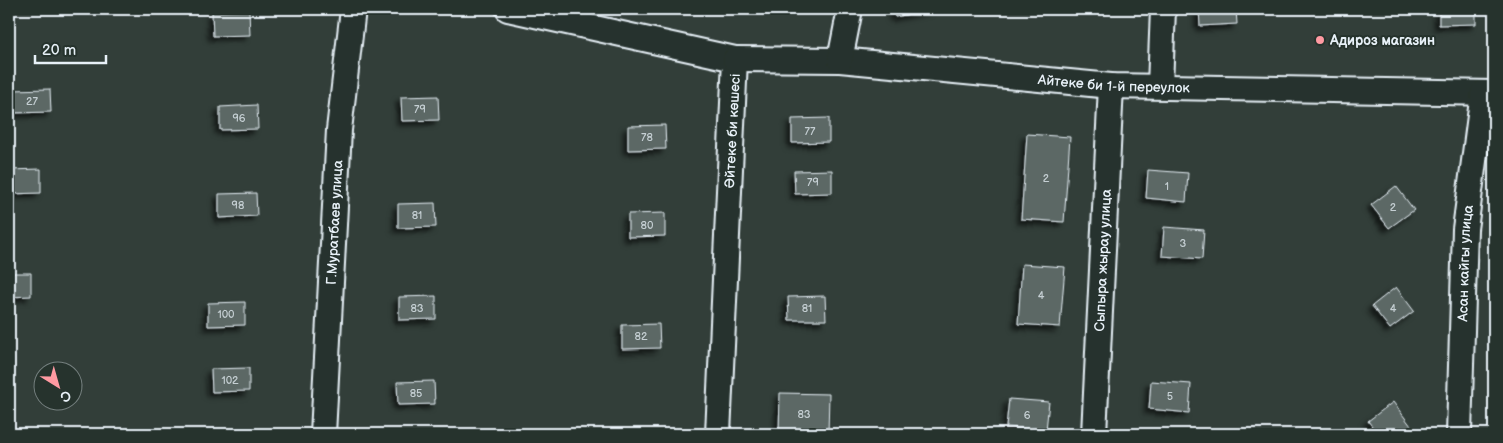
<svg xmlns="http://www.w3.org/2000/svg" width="1503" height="443" font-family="'Balsamiq Sans',sans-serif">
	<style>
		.building { fill: #5c6865; stroke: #e8f1f8; filter: url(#shadow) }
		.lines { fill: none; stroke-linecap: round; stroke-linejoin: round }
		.street-casing { stroke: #e8f1f8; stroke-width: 28 }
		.street { stroke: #26332d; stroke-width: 24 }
		.poi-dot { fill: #ff9aa2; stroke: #26332d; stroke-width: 2 }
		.labels { text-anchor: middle; stroke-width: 4; stroke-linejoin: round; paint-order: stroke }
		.number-label { font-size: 11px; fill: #c5cfd3 }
		.poi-label { font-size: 14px; font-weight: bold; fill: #e8f1f8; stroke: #26332d; text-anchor: start }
		.street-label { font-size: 14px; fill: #e8f1f8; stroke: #26332d }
	</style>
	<defs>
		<filter id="shadow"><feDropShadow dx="-4.5" dy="4.5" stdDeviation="2.5" flood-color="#0009"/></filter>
	</defs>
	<rect width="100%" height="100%" fill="#323e39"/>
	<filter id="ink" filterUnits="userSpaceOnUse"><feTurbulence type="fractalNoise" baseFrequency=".02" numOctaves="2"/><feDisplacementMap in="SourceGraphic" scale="10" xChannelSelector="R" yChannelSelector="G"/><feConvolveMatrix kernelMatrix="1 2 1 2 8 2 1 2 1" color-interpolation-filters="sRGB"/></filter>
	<g filter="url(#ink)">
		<!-- building -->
		<path class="building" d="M893 9H935L895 17Z
			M1199 9H1236L1237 24 1200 26Z
			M1439 9H1476V24L1439 25Z
			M249 11 250 35 213 36 212 12Z
			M50 89 51 112 13 113V90Z
			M438 96 439 120 402 121 401 97Z
			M257 105 258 129 220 130V107Z
			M829 118V142L792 143V119Z
			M665 125 666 149 628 150V126Z
			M1027 134 1070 137 1064 222 1021 219Z
			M41 169V193L9 194V170Z
			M832 170V193L795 194 794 171Z
			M1148 170 1188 173 1186 202 1146 198Z
			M1396 186 1414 210 1389 228 1371 205Z
			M256 193 257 216 219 218V194Z
			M435 203 436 227 398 228V204Z
			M665 213V236L628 237V214Z
			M1164 227 1204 230 1202 259 1162 256Z
			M1022 264 1065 267 1060 327 1018 324Z
			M9 273H31V296L9 297Z
			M1396 287 1414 311 1390 329 1372 306Z
			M436 296V319L399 320V297Z
			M825 296 826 320H789L788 297Z
			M245 302V325L208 326V303Z
			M659 324 660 348 622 349V325Z
			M249 368V391L212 392 211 369Z
			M434 381 435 404 398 405 397 382Z
			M1151 381 1191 384 1189 413 1149 409Z
			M780 393 829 394 828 434H779Z
			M1009 399 1049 402 1046 430 1006 427Z
			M1393 402 1411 426 1400 434H1378L1368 421Z
			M37 431V434H9V432Z"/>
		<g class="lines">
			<!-- street casing -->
			<g class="street-casing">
				<g id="street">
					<path d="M508 9 735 59 718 434"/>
					<path id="s1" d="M735 59 840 60 1111 86 1494 93"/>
					<path d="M840 60 850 9"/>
					<path d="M1160 86 1163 9"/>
					<path id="s2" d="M323 434 339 130 353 9"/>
					<path id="s3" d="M1094 434 1111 86"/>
					<path id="s4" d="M1459 434 1465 229 1483 93"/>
				</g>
			</g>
			<!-- street -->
			<use href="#street" class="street"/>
		</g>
	</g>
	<!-- markers -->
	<circle class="poi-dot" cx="1320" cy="40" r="5"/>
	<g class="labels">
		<!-- number labels -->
		<g class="number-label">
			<text x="32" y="105">27</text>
			<text x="420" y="113">79</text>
			<text x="239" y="122">96</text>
			<text x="810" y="135">77</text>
			<text x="647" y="141">78</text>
			<text x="1046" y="182">2</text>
			<text x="813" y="186">79</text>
			<text x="1167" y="190">1</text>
			<text x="238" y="209">98</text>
			<text x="1393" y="211">2</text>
			<text x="417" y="219">81</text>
			<text x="647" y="229">80</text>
			<text x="1183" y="247">3</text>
			<text x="1041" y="299">4</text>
			<text x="417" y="312">83</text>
			<text x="807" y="312">81</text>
			<text x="1393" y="312">4</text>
			<text x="226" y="318">100</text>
			<text x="641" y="340">82</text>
			<text x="230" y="384">102</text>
			<text x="416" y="397">85</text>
			<text x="1170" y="400">5</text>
			<text x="804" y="418">83</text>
			<text x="1027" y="419">6</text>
		</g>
		<!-- poi labels -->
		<g class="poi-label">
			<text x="1330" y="45">Адироз магазин</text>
		</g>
		<!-- street labels -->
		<g class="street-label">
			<text dy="5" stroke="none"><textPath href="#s1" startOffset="380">Айтеке би 1-й переулок</textPath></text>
			<text transform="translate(732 131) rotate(-87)" y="5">Әйтеке би көшесі</text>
			<text dy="5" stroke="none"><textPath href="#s2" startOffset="212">Г.Муратбаев улица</textPath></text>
			<text dy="5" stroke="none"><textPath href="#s3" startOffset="174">Сыпыра жырау улица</textPath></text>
			<text dy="5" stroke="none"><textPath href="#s4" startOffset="171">Асан кайгы улица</textPath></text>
		</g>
	</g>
	<!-- margin -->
	<rect width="1503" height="443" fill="none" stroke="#26332d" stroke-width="30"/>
	<rect x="15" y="15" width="1473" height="413" fill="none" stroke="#e8f1f8" stroke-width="2" filter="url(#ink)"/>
	<!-- north arrow -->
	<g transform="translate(58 386) rotate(143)"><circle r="24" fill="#26332d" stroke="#747f7e"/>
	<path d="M0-4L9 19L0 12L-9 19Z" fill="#ff9aa2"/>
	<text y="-8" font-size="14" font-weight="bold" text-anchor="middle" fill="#e8f1f8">С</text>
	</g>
	<!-- scale -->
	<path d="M35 55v8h71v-8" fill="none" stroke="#e8f1f8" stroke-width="2.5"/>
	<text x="42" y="55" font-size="15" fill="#e8f1f8" stroke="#26332d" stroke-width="4" paint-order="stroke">20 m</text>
</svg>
